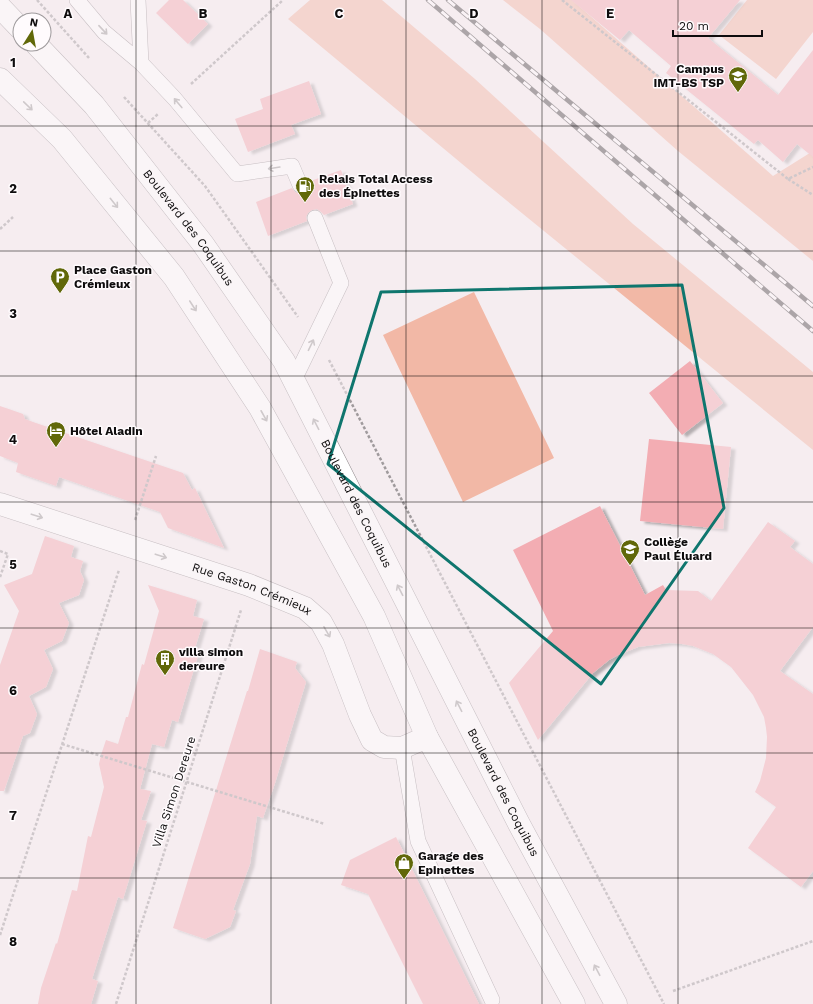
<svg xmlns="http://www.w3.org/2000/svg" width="813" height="1004" font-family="'Work Sans',sans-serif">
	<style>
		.green { fill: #f2b8a6 }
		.building { fill: #f3adb3; filter: url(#shadow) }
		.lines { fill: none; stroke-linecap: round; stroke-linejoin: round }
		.lane-casing { stroke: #90898c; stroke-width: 16 }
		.street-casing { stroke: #90898c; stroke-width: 23 }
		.secondary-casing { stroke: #90898c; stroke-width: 23 }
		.path { stroke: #a09b9d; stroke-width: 2.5; stroke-dasharray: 3 2; stroke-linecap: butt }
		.lane { stroke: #fff; stroke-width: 15 }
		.street { stroke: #fff; stroke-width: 22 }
		.secondary { stroke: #fff; stroke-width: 22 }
		.rail-casing { stroke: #534f50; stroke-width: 4.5 }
		.rail { stroke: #fffbfd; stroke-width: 3; stroke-dasharray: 9; stroke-linecap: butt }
		.oneway { stroke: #9f9e9e }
		.marked { fill: none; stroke: #0f766e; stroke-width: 3; stroke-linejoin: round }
		.grid { fill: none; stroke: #0e0c0d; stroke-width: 1; stroke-opacity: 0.55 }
		.labels { text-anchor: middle; stroke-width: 3; stroke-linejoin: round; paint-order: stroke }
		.poi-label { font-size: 12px; font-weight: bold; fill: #0e0c0d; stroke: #fffbfd; text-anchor: start }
		.street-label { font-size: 12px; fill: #0e0c0d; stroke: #fffbfd }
		.grid-label { font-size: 13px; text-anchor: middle; font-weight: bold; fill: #0e0c0d; stroke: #fffbfd; stroke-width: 3; stroke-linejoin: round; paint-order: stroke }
	</style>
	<defs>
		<filter id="shadow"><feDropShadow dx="4.5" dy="2.5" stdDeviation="1" flood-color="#0004"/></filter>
	</defs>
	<rect width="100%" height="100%" fill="#f5edf0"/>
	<!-- green -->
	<path class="green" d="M310 0H382L475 79 633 224 813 372V450L485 183 288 19Z
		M503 0H572L773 176 813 151V261L678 151 540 29Z
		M747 0H813V32L776 79 719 35Z
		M474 292 554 458 463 502 383 335Z"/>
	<!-- building -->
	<path class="building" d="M169 0H183L208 24 188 44 156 13Z
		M571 0H740L708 38 778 95 813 50V157L797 144 783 162 758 140 754 144 666 73 671 66 629 30 620 40Z
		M309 81 321 114 291 125 295 134 248 152 235 119 263 109 260 99Z
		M341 170 353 204 324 215 320 211 317 209 312 210 308 213 306 217 307 221 268 236 256 202 292 188 295 192 299 194 303 193 307 190 309 186 308 182Z
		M690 361 723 403 682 435 649 393Z
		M0 406 23 414 25 419 33 422 183 473 192 490 195 488 224 548 168 528 160 512 59 477 56 486 16 472 18 463 0 456Z
		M649 439 731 447 723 529 640 521Z
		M600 506 645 595 663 585 666 590 698 591 711 601 768 522 795 541 790 547 813 564V627L780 671 813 694V871L801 887 748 848 776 807 755 792 760 781 766 758 767 737 766 728 764 717 753 695 731 667 713 654 693 646 682 644 669 643 638 647 618 655 609 660 593 673 538 740 509 683 553 631 513 550Z
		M45 536 74 546 71 557 83 561 80 571 84 580 79 595 59 603 69 623 62 641 44 650 53 669 46 687 29 696 37 714 30 733 23 736 4 791H0V665L19 611 4 585 32 574Z
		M148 585 197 600 193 616 204 619 195 648 200 649 178 722 172 720 164 747 152 744 140 789 151 791 141 820 147 821 123 899 118 897 92 979 98 981 91 1004H38L41 988 56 943 57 944 72 890 77 891 88 836 91 837 104 787 99 764 101 755 106 740 118 744 126 717H128L142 664 144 665 159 611Z
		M260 649 297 662 295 668 306 682 275 783 263 818 257 816 250 864 233 910 236 911 230 927 205 939 173 928 247 691H248Z
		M396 837 479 1004H423L368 894 341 885 350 860Z"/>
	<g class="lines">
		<!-- lane casing -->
		<g class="lane-casing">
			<path id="lane" d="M77 0 104 32 141 63 138 0
				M141 63 175 99 237 174 292 166 300 185
				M294 380 341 283 315 218
				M402 748 418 841 492 1000"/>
		</g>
		<!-- street casing -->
		<g class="street-casing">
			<g id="street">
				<path id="s1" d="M0 504 249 585 305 608 321 622 333 644 360 715 372 740 384 747 402 748 427 737"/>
			</g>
		</g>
		<!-- secondary casing -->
		<g class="secondary-casing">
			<g id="secondary">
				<path d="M0 7 20 28"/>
				<path id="s2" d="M36 44 94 105 203 244 284 361 519 824 616 1004"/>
				<path d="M0 79 62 139 174 277 260 408 374 616 427 737 574 1004"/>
			</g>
		</g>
		<!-- path -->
		<path class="path" d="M37 0 89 58
			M562 0 788 179 813 167
			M191 84 283 0
			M124 97 205 186 298 317
			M148 123 158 114
			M788 179 813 195
			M0 229 13 217
			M329 360 664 1004
			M135 520 156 456
			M0 551 8 554 0 577
			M62 744 325 824
			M0 935 119 570
			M673 991 813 941
			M116 1004 241 610"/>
		<!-- lane -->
		<use href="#lane" class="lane"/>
		<!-- street -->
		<use href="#street" class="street"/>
		<!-- secondary -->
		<use href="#secondary" class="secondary"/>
		<!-- rail casing -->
		<g class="rail-casing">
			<path id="rail" d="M428 0 813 331
				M448 0 813 306"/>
		</g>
		<!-- rail -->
		<use href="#rail" class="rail"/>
	</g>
	<!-- one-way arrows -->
	<defs><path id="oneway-shaft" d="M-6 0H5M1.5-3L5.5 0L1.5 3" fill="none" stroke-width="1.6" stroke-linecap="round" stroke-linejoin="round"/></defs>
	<g class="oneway">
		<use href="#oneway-shaft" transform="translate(103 30) rotate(47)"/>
		<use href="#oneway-shaft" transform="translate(178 103) rotate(-130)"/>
		<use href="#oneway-shaft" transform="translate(28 106) rotate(44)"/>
		<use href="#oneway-shaft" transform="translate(274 168) rotate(171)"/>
		<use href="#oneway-shaft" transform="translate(114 203) rotate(51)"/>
		<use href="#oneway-shaft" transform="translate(193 306) rotate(57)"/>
		<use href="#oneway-shaft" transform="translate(311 345) rotate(-64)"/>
		<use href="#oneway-shaft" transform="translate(264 416) rotate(61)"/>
		<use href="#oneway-shaft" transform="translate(316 424) rotate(-117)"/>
		<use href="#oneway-shaft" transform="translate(37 516) rotate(18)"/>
		<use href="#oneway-shaft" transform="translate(161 556) rotate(18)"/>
		<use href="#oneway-shaft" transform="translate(400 590) rotate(-117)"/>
		<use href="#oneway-shaft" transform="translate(327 632) rotate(60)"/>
		<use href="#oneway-shaft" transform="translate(459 706) rotate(-117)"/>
		<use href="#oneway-shaft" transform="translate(597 970) rotate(-118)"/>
	</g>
	<!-- marked area -->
	<path d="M0 0H813V1004H0ZM682 285 724 508 601 684 328 464 381 292Z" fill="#f5edf0" fill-opacity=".55" fill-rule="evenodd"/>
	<path class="marked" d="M682 285 724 508 601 684 328 464 381 292Z"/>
	<!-- grid -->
	<path class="grid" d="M136 0V1004M271 0V1004M406 0V1004M542 0V1004M678 0V1004M0 126H813M0 251H813M0 376H813M0 502H813M0 628H813M0 753H813M0 878H813"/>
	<!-- icons -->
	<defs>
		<g id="university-pin" transform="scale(1)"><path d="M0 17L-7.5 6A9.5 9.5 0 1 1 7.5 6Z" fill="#616809" stroke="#fffbfd"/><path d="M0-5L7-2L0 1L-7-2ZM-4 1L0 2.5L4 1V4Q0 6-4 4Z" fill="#fff"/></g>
		<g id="fuel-pin" transform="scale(1)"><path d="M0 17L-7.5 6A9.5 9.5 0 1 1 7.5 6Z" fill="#616809" stroke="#fffbfd"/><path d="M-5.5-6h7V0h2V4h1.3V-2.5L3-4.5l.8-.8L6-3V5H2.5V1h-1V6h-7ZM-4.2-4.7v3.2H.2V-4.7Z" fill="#fff"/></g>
		<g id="parking-pin" transform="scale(1)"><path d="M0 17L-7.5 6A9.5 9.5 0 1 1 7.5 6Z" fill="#616809" stroke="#fffbfd"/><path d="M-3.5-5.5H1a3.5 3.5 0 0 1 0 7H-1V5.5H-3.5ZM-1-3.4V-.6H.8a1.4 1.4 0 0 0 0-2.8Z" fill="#fff"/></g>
		<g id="hotel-pin" transform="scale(1)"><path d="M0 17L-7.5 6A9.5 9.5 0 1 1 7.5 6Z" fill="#616809" stroke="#fffbfd"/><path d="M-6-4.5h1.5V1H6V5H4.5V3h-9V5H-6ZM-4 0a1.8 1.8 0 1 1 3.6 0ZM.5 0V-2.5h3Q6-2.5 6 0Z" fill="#fff"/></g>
		<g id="school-pin" transform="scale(1)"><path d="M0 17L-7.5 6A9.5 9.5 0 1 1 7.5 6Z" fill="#616809" stroke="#fffbfd"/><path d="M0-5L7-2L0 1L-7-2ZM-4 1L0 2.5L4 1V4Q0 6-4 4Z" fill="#fff"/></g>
		<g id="building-pin" transform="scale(1)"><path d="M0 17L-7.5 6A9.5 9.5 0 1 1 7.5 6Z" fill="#616809" stroke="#fffbfd"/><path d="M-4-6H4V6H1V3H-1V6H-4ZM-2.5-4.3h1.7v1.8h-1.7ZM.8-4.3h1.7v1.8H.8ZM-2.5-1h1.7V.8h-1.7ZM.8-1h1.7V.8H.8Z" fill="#fff"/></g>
		<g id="shop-pin" transform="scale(1)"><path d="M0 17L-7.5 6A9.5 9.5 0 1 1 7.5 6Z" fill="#616809" stroke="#fffbfd"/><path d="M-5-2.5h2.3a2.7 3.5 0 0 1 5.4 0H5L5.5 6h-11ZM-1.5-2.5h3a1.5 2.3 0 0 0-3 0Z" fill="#fff"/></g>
	</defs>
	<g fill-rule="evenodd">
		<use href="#university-pin" x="738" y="76"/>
		<use href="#fuel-pin" x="305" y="186"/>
		<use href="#parking-pin" x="60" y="277"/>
		<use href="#hotel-pin" x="56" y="431"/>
		<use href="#school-pin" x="630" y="549"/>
		<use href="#building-pin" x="165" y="659"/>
		<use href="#shop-pin" x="404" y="863"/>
	</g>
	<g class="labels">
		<!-- poi labels -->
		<g class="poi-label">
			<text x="724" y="73" text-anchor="end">Campus<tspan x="724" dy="14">IMT-BS TSP</tspan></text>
			<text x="319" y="183">Relais Total Access<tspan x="319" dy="14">des Épinettes</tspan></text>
			<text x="74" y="274">Place Gaston<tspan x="74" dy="14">Crémieux</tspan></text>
			<text x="70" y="435">Hôtel Aladin</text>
			<text x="644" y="546">Collège<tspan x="644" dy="14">Paul Éluard</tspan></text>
			<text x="179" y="656">villa simon<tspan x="179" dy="14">dereure</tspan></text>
			<text x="418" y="860">Garage des<tspan x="418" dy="14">Epinettes</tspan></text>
		</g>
		<!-- street labels -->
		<g class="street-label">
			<text dy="4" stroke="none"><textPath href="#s2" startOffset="239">Boulevard des Coquibus</textPath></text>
			<text dy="4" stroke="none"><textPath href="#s2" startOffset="563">Boulevard des Coquibus</textPath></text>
			<text dy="4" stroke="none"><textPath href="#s1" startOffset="266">Rue Gaston Crémieux</textPath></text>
			<text transform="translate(174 792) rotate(-72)" y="4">Villa Simon Dereure</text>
			<text dy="4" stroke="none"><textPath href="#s2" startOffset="887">Boulevard des Coquibus</textPath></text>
		</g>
	</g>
	<g class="grid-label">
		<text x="68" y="18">A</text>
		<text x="203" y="18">B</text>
		<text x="339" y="18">C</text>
		<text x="474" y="18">D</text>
		<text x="610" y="18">E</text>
		<text x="13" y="67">1</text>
		<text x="13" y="193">2</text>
		<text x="13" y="318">3</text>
		<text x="13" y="444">4</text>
		<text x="13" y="569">5</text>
		<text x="13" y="695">6</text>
		<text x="13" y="820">7</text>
		<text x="13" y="946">8</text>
	</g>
	<!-- north arrow -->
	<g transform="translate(32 32) rotate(11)"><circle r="19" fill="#fffbfd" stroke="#9f9b9d"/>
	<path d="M0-3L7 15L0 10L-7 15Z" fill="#616809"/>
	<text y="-6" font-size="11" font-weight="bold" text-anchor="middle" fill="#0e0c0d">N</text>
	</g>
	<!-- scale -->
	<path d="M673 30v6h89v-6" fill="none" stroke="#0e0c0d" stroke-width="2"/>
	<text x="679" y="30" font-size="12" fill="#0e0c0d" stroke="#fffbfd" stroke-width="3" paint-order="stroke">20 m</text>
</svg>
